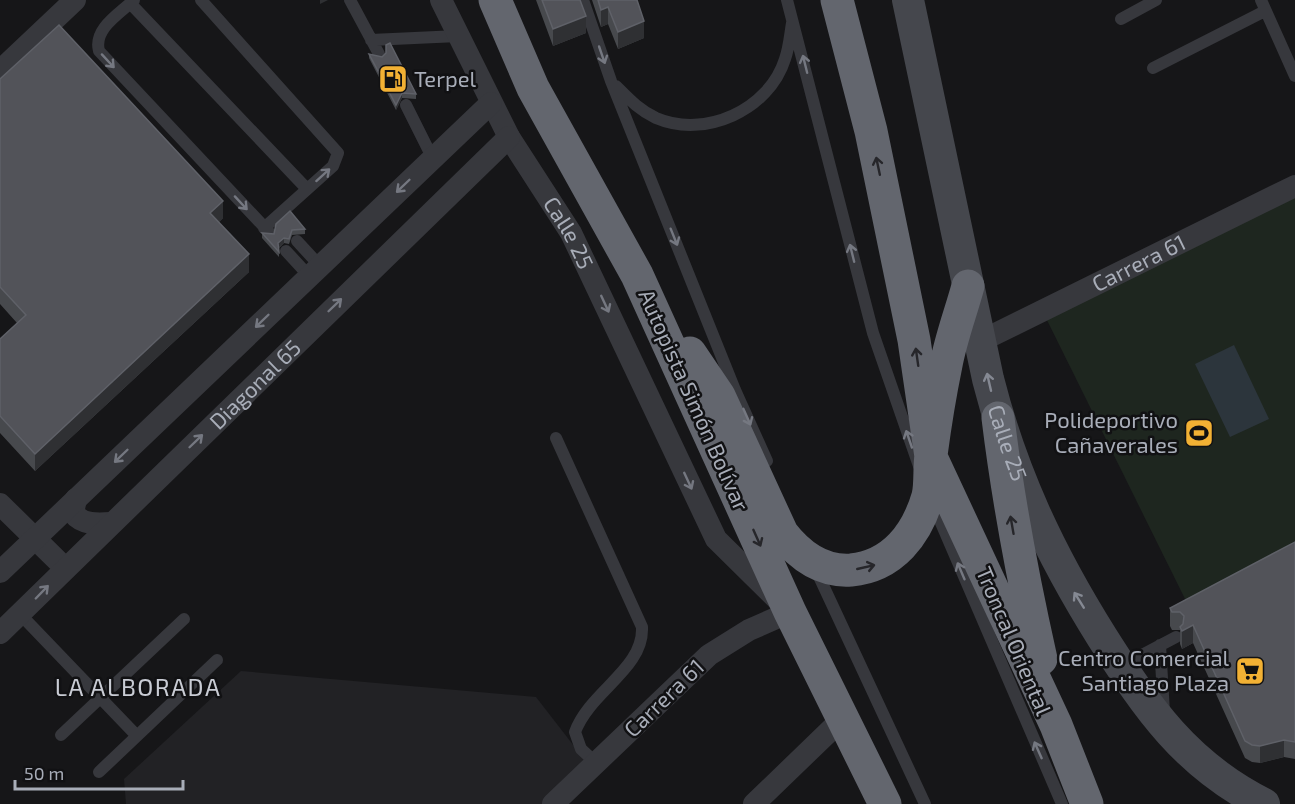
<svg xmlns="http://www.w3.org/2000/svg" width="1295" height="804" font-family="'Exo 2',sans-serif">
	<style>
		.built { fill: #222225 }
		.green { fill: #1e261f }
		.water { fill: #2c353c }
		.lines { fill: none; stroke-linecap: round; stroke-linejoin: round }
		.lane { stroke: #37383d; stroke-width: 12 }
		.street { stroke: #37383d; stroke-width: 22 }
		.secondary { stroke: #45474d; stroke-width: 32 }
		.highway { stroke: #63666e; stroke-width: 33 }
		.wall { fill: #47494d }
		.shaded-wall { fill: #2f3033 }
		.building { fill: #525359; stroke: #5f6168; stroke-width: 1.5 }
		.oneway { stroke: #757881 }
		.oneway2 { stroke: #26262a }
		.oneway3 { stroke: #858993 }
		.labels { text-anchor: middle; stroke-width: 5; stroke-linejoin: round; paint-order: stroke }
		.poi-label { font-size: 22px; fill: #a8adb8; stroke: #111113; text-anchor: end }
		.street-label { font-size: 22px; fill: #a8adb8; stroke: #111113 }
		.neighbourhood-label { font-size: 24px; letter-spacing: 1.5px; fill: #c9ccd4; stroke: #111113 }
	</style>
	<rect width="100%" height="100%" fill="#161618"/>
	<!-- built -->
	<path class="built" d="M241 671 536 697 591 768 553 804H126L124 779Z"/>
	<!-- green -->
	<path class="green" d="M1295 186V556L1190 609 1042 310Z"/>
	<!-- water -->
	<path class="water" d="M1234 345 1269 419 1230 437 1195 364Z"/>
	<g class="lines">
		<!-- lane -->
		<path class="lane" d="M134 0C119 14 93 29 99 51L269 232
			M201 0 338 153 333 166 264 228
			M350 0 379 54
			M583 0 611 81 735 390 767 461
			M787 0 873 333 919 466
			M1261 0 1295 76
			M130 3 307 189
			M1121 19 1156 0
			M371 40 458 36
			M1153 68 1265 11
			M616 86C629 99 639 110 656 118 705 139 769 110 785 59 789 48 790 35 792 23
			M406 105 432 157
			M297 241 320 266
			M286 251 309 276
			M556 438 642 627C644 669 590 691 575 732L581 749 596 763
			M932 502 1062 804
			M816 570 925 804
			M20 614 137 736
			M1160 645 1164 712
			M1121 666 1176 637
			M61 735 184 619
			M99 772 217 660"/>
		<!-- street -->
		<g class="street">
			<path id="s1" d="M441 0 509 137 571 233 716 539 790 612 749 630 709 655 553 804"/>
			<path d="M0 71 75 0"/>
			<path id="s2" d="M981 341 1295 186"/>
			<path d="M76 499 73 513C82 525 98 524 111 523"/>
			<path d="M0 504 65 568"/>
			<path d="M0 572 491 103"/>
			<path id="s3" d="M0 633 509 137"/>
			<path d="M754 804 842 719"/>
		</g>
		<!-- secondary -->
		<path class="secondary" id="s4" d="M908 0 988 379C1012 474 1050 554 1102 637 1147 708 1186 765 1264 804"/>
		<!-- highway -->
		<path class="highway" d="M495 0 533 88 637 275 790 612 885 804
			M837 0 871 131 914 340 931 457 1056 725 1087 804
			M690 353 719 396 782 533C799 555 822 572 851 570 893 566 917 534 928 496 931 483 929 468 931 455 935 425 940 394 946 365 951 338 961 312 968 286
			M998 418C1008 500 1023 579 1041 659"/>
	</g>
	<!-- wall -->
	<path class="wall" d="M536 0H580L586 33 553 46Z
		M592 0H637L644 38 618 49 608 24 601 27Z
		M369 54 416 94V99L402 98 396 110 369 58Z
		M0 79 223 218 219 222 249 272 35 471 0 433V339L17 323 0 304Z
		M276 224 305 229V234L292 235 289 244 284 243 279 248V257L262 238V233L274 234Z
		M1295 542V759L1284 757 1260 763 1252 762 1245 758 1193 643 1182 649 1180 644V630H1172L1170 626V608Z"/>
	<!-- shaded-wall -->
	<path class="shaded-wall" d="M320 0H328L320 4Z
		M608 7V24L601 27V10Z
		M586 16V33L553 46V29Z
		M644 21V38L618 49V32Z
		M402 93V98L396 110V105Z
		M223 201V218L210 230V213Z
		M284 238V243L278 248V243Z
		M249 254V272L35 471V454Z
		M1193 625V643L1182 649V631Z
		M1284 740V757L1260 763V746Z"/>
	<!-- building -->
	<path class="building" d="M542 0H580L586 16 553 29Z
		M598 0H637L644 21 618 32 608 7 601 10Z
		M59 25 223 201 210 213 249 254 35 454 0 416V339L26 315 0 287V79Z
		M390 43 416 94 402 93 396 105 369 54 382 57 386 53V45Z
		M290 211 305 229 292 230 289 239 284 238 278 243 279 252 262 233 274 234 276 224Z
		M1295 542V742L1284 740 1260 746 1252 745 1245 741 1193 625 1182 631 1180 627 1183 624 1184 616 1180 612H1172L1170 608Z"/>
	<!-- one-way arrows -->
	<defs><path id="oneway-shaft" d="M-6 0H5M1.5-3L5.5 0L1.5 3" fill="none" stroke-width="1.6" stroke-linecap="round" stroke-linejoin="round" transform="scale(1.5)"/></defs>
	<g class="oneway">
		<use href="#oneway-shaft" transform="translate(602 55) rotate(71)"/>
		<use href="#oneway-shaft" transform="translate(108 61) rotate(47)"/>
		<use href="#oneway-shaft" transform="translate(805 64) rotate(-104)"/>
		<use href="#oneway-shaft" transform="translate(323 175) rotate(-42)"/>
		<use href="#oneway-shaft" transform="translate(403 186) rotate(136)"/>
		<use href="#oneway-shaft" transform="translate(241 203) rotate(47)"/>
		<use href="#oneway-shaft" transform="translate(674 237) rotate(68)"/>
		<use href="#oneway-shaft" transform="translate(852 253) rotate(-104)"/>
		<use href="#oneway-shaft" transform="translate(605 304) rotate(65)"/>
		<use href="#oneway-shaft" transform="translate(335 305) rotate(-44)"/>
		<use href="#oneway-shaft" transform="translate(262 321) rotate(136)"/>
		<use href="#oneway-shaft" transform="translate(747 417) rotate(66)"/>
		<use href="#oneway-shaft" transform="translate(909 439) rotate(-109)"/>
		<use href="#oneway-shaft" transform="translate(196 441) rotate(-44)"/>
		<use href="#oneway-shaft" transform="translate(121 456) rotate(136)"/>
		<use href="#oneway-shaft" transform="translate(688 481) rotate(65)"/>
		<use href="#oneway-shaft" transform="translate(961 571) rotate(-113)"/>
		<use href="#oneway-shaft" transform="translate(42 592) rotate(-46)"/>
		<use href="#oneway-shaft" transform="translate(1038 750) rotate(-114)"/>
	</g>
	<g class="oneway2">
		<use href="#oneway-shaft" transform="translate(878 166) rotate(-102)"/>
		<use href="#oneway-shaft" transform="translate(917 357) rotate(-98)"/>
		<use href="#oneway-shaft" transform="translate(1012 525) rotate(-100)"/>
		<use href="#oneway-shaft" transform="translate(757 538) rotate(66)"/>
		<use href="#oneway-shaft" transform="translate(866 567) rotate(-13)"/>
	</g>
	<g class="oneway3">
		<use href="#oneway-shaft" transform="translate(989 382) rotate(-103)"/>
		<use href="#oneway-shaft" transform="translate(1079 600) rotate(-122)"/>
	</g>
	<!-- icons -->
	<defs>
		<g id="fuel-square" transform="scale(1.5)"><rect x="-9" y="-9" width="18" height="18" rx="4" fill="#f2b134" stroke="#111113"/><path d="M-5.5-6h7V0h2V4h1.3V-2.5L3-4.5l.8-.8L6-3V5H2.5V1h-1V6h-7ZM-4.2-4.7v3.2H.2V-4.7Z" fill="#111"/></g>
		<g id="stadium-square" transform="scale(1.5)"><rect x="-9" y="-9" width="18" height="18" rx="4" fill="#f2b134" stroke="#111113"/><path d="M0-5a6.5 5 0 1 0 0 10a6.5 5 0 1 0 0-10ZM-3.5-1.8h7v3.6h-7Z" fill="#111"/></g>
		<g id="supermarket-square" transform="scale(1.5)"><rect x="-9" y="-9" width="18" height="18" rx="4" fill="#f2b134" stroke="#111113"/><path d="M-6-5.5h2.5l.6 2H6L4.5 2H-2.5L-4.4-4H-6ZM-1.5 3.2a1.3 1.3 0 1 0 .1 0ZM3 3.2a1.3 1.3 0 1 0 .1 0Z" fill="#111"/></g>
	</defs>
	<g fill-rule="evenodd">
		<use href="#fuel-square" x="393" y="79"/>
		<use href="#stadium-square" x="1199" y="433"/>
		<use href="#supermarket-square" x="1250" y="671"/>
	</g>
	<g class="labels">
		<!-- poi labels -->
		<g class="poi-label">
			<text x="414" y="87" text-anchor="start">Terpel</text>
			<text x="1178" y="428">Polideportivo<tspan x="1178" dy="25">Cañaverales</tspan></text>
			<text x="1229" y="666">Centro Comercial<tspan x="1229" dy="25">Santiago Plaza</tspan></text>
		</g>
		<!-- street labels -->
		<g class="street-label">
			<text dy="8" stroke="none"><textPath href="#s1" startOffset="266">Calle 25</textPath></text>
			<text dy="8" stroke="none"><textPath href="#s2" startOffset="176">Carrera 61</textPath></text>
			<text dy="8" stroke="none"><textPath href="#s3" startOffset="356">Diagonal 65</textPath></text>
			<text transform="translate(694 400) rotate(66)" y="8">Autopista Simón Bolívar</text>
			<text dy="8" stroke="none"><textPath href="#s4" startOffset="454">Calle 25</textPath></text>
			<text transform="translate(1014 641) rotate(67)" y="8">Troncal Oriental</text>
			<text transform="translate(664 698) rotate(-44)" y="8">Carrera 61</text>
		</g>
		<!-- neighbourhood labels -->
		<g class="neighbourhood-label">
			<text x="138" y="696">LA ALBORADA</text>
		</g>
	</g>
	<!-- scale -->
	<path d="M15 780v9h168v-9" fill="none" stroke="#a8adb8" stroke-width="3"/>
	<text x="24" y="780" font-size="18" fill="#a8adb8" stroke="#111113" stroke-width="4.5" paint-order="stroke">50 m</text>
</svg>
